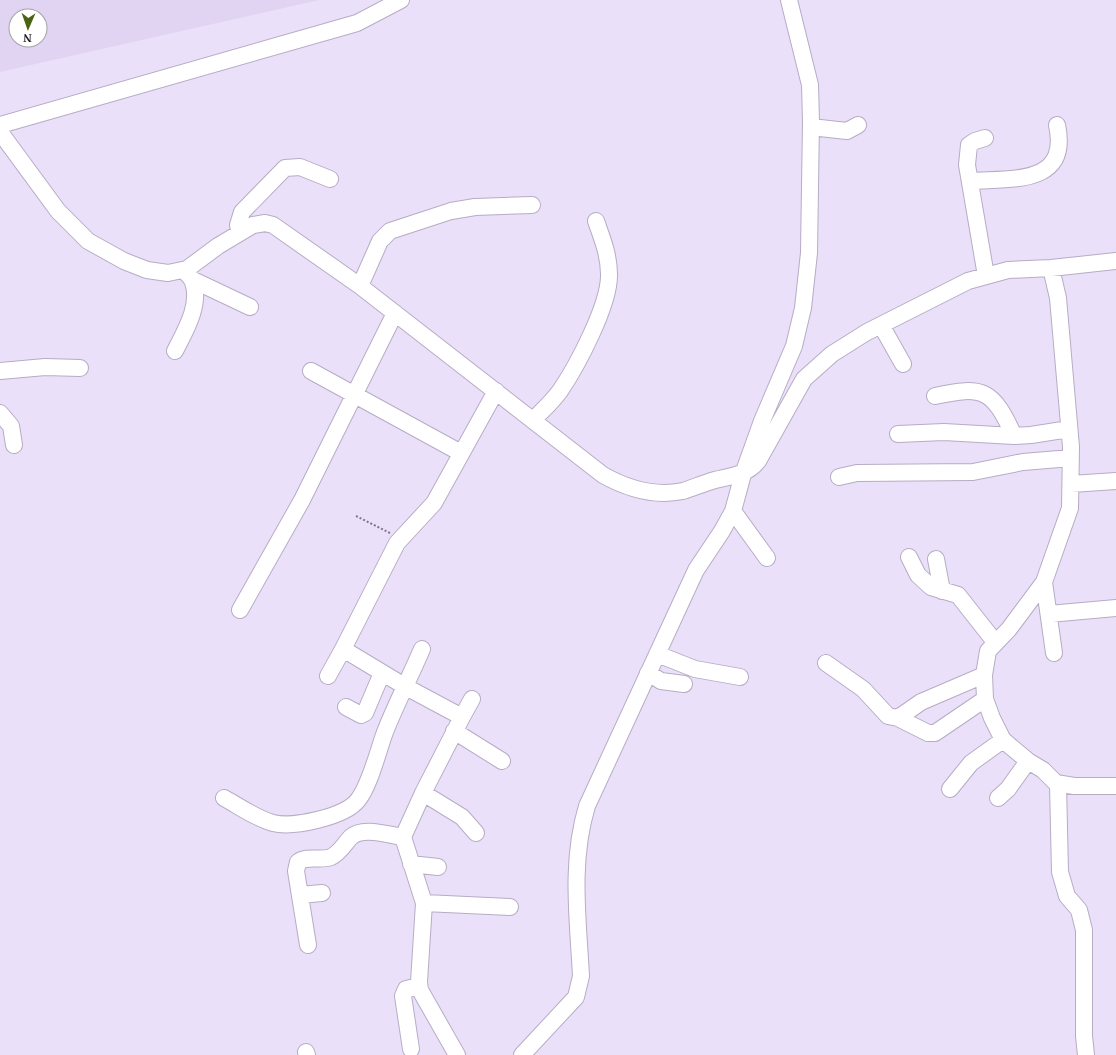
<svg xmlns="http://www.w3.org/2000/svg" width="1116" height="1055" font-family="'Noto Serif',serif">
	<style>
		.built { fill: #e1d3f2; fill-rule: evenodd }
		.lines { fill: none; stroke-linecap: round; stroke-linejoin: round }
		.minor-casing { stroke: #b7acc4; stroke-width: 18 }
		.path { stroke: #7d7686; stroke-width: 2; stroke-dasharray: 2 2; stroke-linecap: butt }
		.minor { stroke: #fff; stroke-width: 16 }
	</style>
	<rect width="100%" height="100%" fill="#ebe0f9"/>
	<!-- built -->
	<path class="built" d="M0 0H319L0 72ZM16 16H40V40H16Z"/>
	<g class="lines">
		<!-- minor casing -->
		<g class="minor-casing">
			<path id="minor" d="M0 125 357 23 401 0
				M811 127 847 131 858 125
				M0 132 58 211 88 241 124 261 147 270 168 273 187 269 218 246 253 225 265 223 273 225 360 286 603 475C628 489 654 497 683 491 693 488 704 483 715 480 731 476 747 475 758 461L804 379 832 354 867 332 968 281 1008 270 1051 268 1116 261
				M985 138 975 141 969 145 967 165 986 276
				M970 181C1011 178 1070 186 1057 125
				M240 233 238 225 242 212 285 168 300 167 330 179
				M1051 268 1058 298 1071 447 1070 508 1044 582 1009 629 988 651 984 675 985 699 992 718 1003 740 1028 761 1043 770 1056 783 1074 786H1116
				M193 280 250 307
				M360 286 380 241 390 231 451 211 475 207 532 205
				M881 325 903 364
				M175 351C185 331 201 305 193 282 191 277 186 273 183 270
				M0 371 45 367 80 368
				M311 371 461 453
				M935 396C984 385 993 390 1014 436
				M0 413 11 426 14 445
				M533 420C542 411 552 402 560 391 577 366 610 304 609 274 609 255 602 238 596 221
				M898 434 944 432 1014 436 1031 435 1069 429
				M839 477 857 473 973 472 1023 462 1071 458
				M1071 484 1116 481
				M733 511 767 558
				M909 557 918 575 931 587 958 595 995 642
				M936 559 942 591
				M1044 582 1054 653
				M240 610 302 500 395 313
				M1049 614 1116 608
				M657 654 695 669 740 677
				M826 663 863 689 888 716 898 718 928 733H935L985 699
				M648 673 661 681 684 684
				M328 676 343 649
				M346 707 361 715 365 713 382 673
				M462 717 472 699
				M898 718 921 702 984 675
				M454 731 502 761
				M1058 784 1060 872 1067 896 1079 910 1084 930V1036L1086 1055
				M950 789 971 763 1003 740
				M423 793 462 817 476 833
				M224 798C239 806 255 818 273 823 293 828 345 817 358 800 370 785 378 751 385 732 396 704 410 677 422 649
				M998 798 1008 789 1028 761
				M411 864 438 867
				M300 895 322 893
				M424 903 510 907
				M308 945 296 871 298 862C307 855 321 861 331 857 340 853 345 843 351 837 363 826 388 835 403 837
				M411 1049 403 996 406 989 419 986
				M306 1052 307 1055
				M457 1055 420 990 419 982 424 903 403 837 423 793 462 717 406 687 343 649 397 543 434 503 496 391
				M522 1055 576 997 581 976C578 919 570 862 587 806L696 570 722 531 733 511 743 474 762 421 794 346 803 308 809 253 811 121 810 85 789 0"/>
		</g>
		<!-- path -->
		<path class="path" d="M356 516 390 533"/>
		<!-- minor -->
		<use href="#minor" class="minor"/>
	</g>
	<!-- north arrow -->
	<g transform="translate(28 28) rotate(182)"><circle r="19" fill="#ffffff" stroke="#a5a3a7"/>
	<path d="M0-3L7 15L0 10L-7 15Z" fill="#4b6413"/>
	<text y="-6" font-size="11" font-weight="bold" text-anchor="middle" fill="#1e1a23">N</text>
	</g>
</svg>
